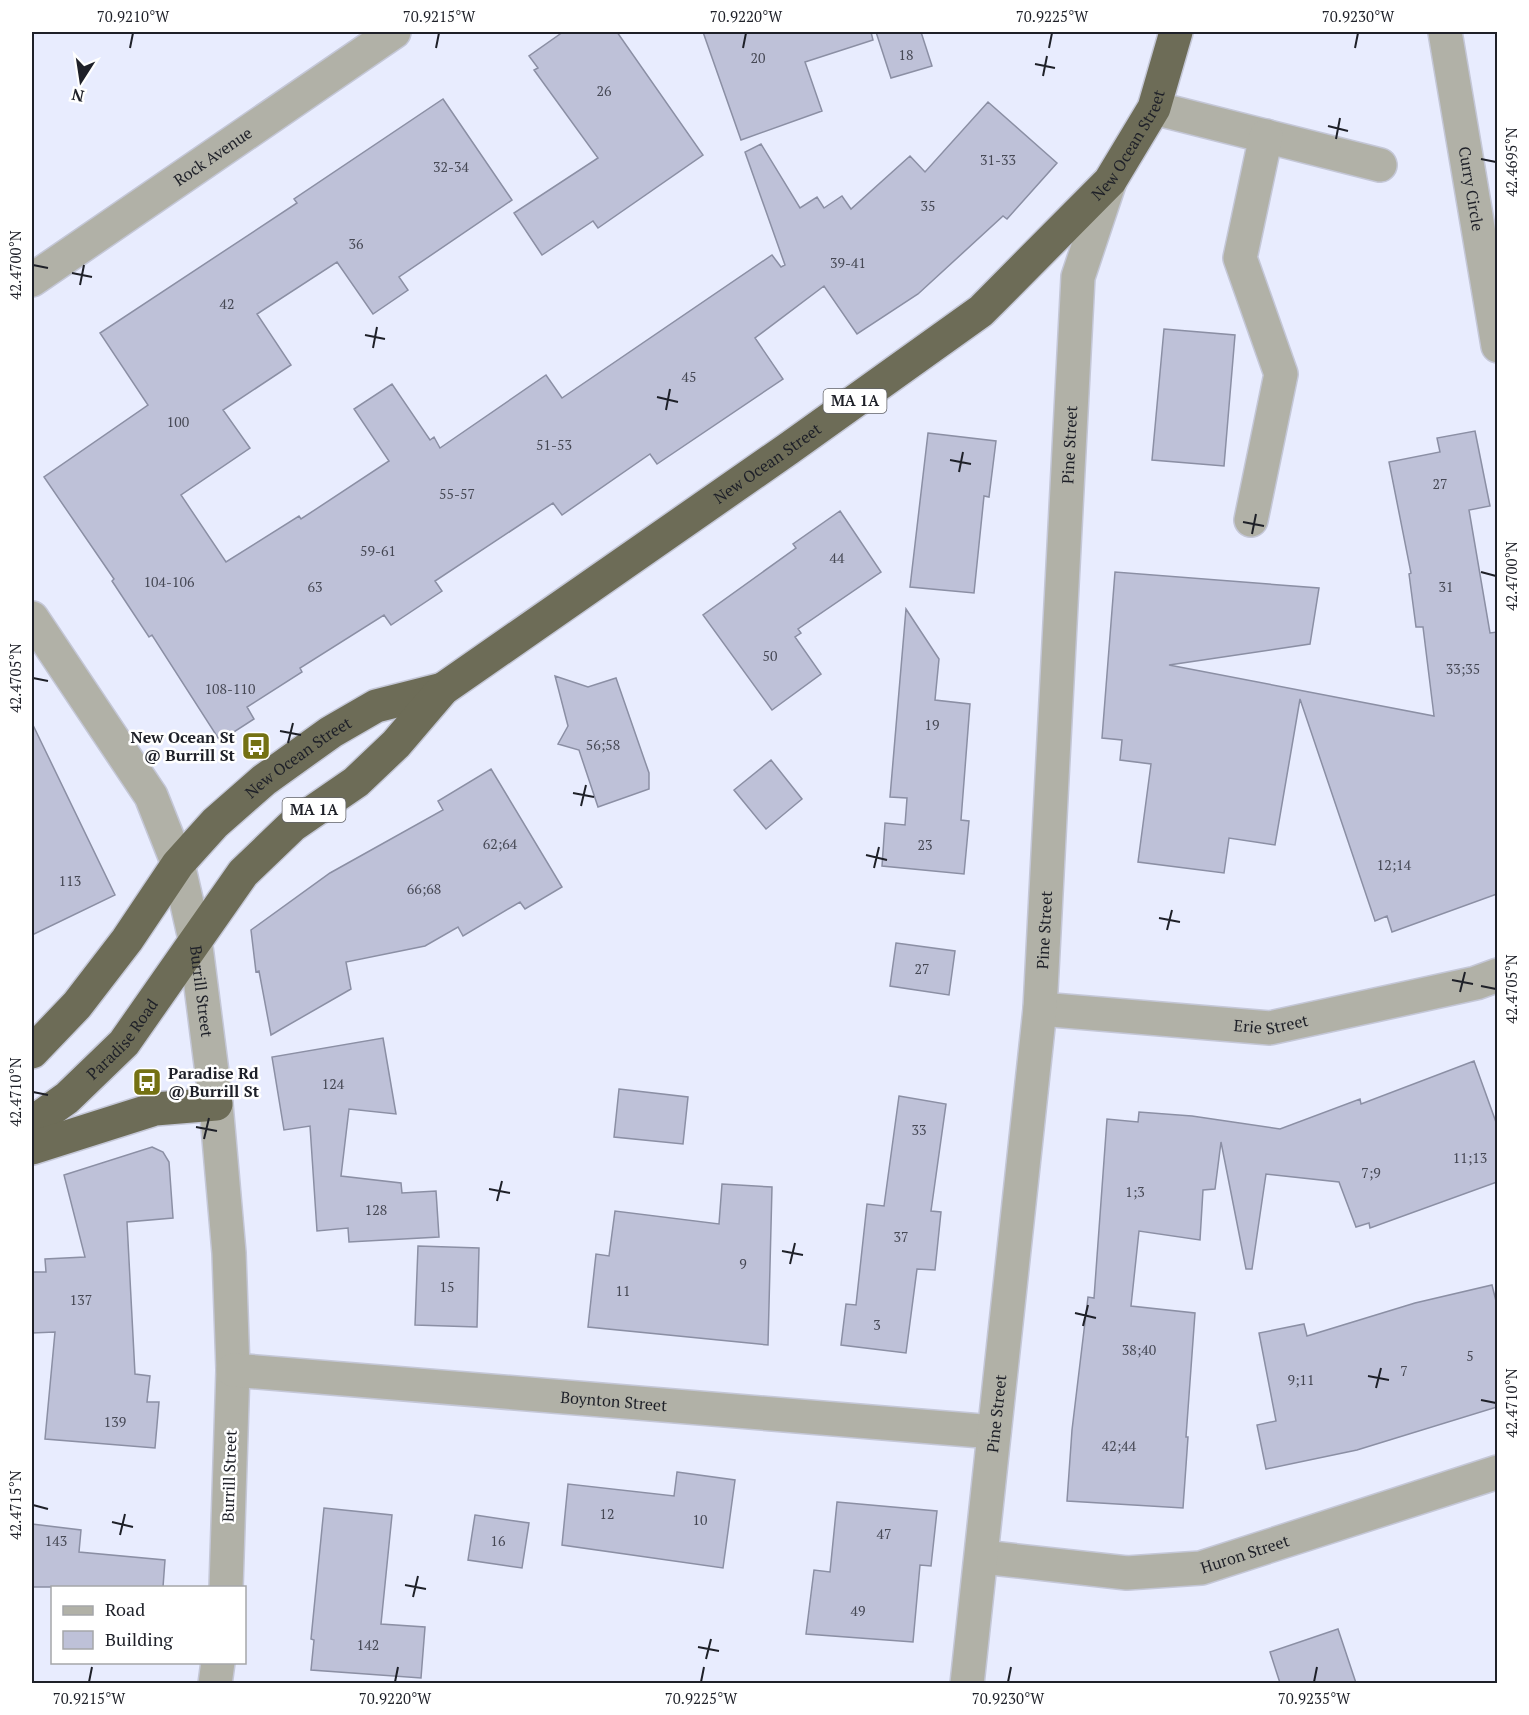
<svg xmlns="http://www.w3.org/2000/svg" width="1529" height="1715" font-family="'PT Serif',serif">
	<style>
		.building { fill: #bec1d8; stroke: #8b8fa4; stroke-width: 1.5 }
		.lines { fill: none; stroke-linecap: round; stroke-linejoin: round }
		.minor-casing { stroke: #c4c7d7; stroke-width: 36 }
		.highway-casing { stroke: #c4c7d7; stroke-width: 36 }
		.minor { stroke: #b1b1a7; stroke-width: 33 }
		.highway { stroke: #6d6c57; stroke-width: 33 }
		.ticks { fill: none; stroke: #1e2028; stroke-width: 2 }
		.labels { text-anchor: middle; stroke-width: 5; stroke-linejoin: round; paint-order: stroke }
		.number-label { font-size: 14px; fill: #464854 }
		.shield { fill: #fff; stroke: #626368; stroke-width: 1.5 }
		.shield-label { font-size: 15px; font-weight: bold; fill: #1e2028 }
		.street-label { font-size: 16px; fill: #1e2028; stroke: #fff }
		.poi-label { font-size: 16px; font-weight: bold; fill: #1e2028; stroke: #fff; text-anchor: end }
		.neatline { fill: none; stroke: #1e2028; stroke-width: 2 }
		.ticks-label { font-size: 15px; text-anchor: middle; fill: #1e2028 }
	</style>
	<rect width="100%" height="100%" fill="#e8ecfe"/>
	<!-- building -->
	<path class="building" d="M563 32H617L703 155 598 228 593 221 542 255 514 213 598 158 534 70 538 68 529 56Z
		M703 32H871L873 40 805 62 822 111 741 140Z
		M876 32H921L932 66 891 78Z
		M443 99 512 200 399 277 408 290 373 314 337 262 257 314 291 365 223 410 250 448 181 495 226 562 299 516 301 519 389 461 354 409 392 384 430 440 434 437 440 448 546 375 562 398 772 255 781 267 785 265 745 152 761 144 800 208 817 197 824 208 842 196 851 209 910 156 925 172 988 102 1057 163 1007 219 1003 216 918 294 857 334 824 286 755 338 783 379 657 464 650 454 562 515 553 503 435 581 442 591 391 625 384 615 300 668 302 672 247 707 254 719 220 741 152 635 149 637 112 581 114 579 44 477 148 405 100 333 297 203 294 199Z
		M1164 329 1235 335 1224 466 1152 460Z
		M1475 431 1490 506 1469 510 1490 633 1497 632V894L1392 932 1387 916 1375 921 1300 699 1275 845 1229 838 1224 873 1138 862 1151 764 1120 760 1122 740 1102 738 1115 572 1319 588 1310 644 1169 665 1434 716 1423 627H1416L1409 574 1411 573 1389 462 1440 452 1437 438Z
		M928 433 996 441 989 497 984 496 974 593 910 587Z
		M840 511 881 572 798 629 801 633 795 637 821 674 772 710 703 615 796 548 793 544Z
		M906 609 939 659 935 700 970 704 961 820 969 821 964 874 882 866 885 823 905 825 907 798 890 797Z
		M555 676 588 687 616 678 649 773V789L598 807 579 750 558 744 568 726Z
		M32 723 115 895 32 935Z
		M771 760 802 799 766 829 734 790Z
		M491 769 562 887 525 909 520 902 463 936 458 927 425 946 346 962 351 989 271 1035 259 971 256 972 251 930 330 873 443 810 438 801Z
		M896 943 955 951 949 995 890 986Z
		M383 1038 396 1114 349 1109 341 1176 401 1183 402 1193 436 1191 439 1237 349 1242 348 1228 317 1231 310 1126 284 1130 272 1057Z
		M1474 1061 1497 1125V1182L1370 1228 1369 1223 1356 1227 1339 1182 1266 1174 1252 1269H1246L1221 1142 1215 1189 1203 1190 1200 1240 1139 1231 1131 1306 1195 1313 1186 1437H1188L1183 1508 1067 1501 1072 1430 1088 1297 1094 1298 1107 1119 1138 1122 1139 1112 1192 1116 1280 1129 1360 1099 1361 1104Z
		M619 1089 688 1097 683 1144 614 1137Z
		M899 1096 946 1104 931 1211 941 1212 935 1270 917 1269 906 1353 841 1345 846 1304 856 1305 867 1204 884 1206Z
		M152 1147 163 1152 169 1162 173 1218 127 1222 135 1374 150 1376 147 1402H159L155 1448 45 1439 55 1332 32 1333V1272H46L45 1259 85 1257 64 1175Z
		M722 1184 772 1187 768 1345 588 1327 596 1254 609 1256 615 1211 719 1224Z
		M418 1246 479 1248 477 1327 415 1325Z
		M1492 1285 1497 1305V1407L1357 1450 1266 1469 1257 1425 1276 1421 1259 1333 1304 1324 1307 1336 1415 1303Z
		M677 1472 735 1480 723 1568 562 1545 568 1484 674 1496Z
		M837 1502 937 1511 931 1566 920 1565 913 1642 806 1634 814 1570 830 1572Z
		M324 1508 392 1515 381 1624 425 1627 421 1678 311 1670 314 1640 311 1639Z
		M475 1515 529 1523 522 1568 468 1560Z
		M32 1524 81 1530 79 1552 165 1560 163 1587H32Z
		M1338 1629 1356 1683H1280L1270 1652Z"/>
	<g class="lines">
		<!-- minor casing -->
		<g class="minor-casing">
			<g id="minor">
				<path id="s1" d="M1445 32 1498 346"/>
				<path d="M1154 108 1380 165"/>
				<path id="s2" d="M32 280 394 32"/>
				<path d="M1251 520 1281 374 1240 258 1266 136"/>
				<path id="s3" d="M32 618 151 796 178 864 195 939 216 1104 229 1253 233 1370 226 1588"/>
				<path id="s4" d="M1040 1009 1270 1028 1476 983 1498 975"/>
				<path id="s5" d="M233 1370 994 1432"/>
				<path id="s6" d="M982 1557 1127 1573 1201 1568 1498 1472"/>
				<path d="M215 1684 218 1662"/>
				<path id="s7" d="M967 1684 1040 1009 1078 277 1110 181"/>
			</g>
		</g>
		<!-- highway casing -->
		<g class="highway-casing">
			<g id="highway">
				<path id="s8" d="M32 1052 77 1005 127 940 178 864 215 823 264 780 331 732 376 706 443 689"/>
				<path id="s9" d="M32 1123 67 1098 124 1043 243 873 292 826 356 782 396 744 443 689 788 449 981 311 1110 181 1154 108 1176 32"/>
				<path d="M32 1148 155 1109 216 1104"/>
			</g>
		</g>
		<!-- minor -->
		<use href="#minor" class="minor"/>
		<!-- highway -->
		<use href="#highway" class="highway"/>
	</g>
	<!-- ticks -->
	<path class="ticks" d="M130 48 133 33M436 48 439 33M743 48 746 33M1049 48 1052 33M1355 48 1358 33M1035 64 1055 68M1043 76 1047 56M1328 126 1348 131M1336 139 1340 118M1481 159 1496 162M33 265 48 268M72 273 92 277M80 285 84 265M365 335 385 339M373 348 377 327M657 397 678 402M666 410 670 389M950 460 971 464M959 472 963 452M1243 522 1264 526M1252 534 1256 514M1481 572 1496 576M33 678 48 681M280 731 301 735M288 743 293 723M573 793 594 797M581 806 586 785M866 855 887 860M874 868 879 847M1159 918 1180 922M1167 930 1172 910M1452 980 1473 984M1481 986 1496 989M1460 992 1465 972M33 1092 48 1095M196 1127 217 1131M204 1139 209 1118M489 1189 510 1193M497 1201 502 1181M782 1251 803 1255M790 1264 795 1243M1075 1313 1096 1318M1083 1326 1088 1305M1368 1376 1389 1380M1376 1388 1381 1368M1481 1400 1496 1403M33 1505 48 1509M112 1522 133 1527M120 1535 125 1514M405 1585 426 1589M413 1597 418 1576M698 1647 719 1651M706 1659 711 1639M89 1682 92 1667M395 1682 398 1667M701 1682 704 1667M1008 1682 1011 1667M1314 1682 1317 1667"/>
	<!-- icons -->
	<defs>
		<g id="bus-square" transform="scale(1.5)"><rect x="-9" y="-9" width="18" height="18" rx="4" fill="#747113" stroke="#fff"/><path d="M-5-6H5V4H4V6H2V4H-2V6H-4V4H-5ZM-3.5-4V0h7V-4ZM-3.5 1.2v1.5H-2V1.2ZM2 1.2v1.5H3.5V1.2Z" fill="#fff"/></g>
	</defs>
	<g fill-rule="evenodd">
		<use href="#bus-square" x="256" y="746"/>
		<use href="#bus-square" x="147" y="1082"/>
	</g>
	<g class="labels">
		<!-- number labels -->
		<g class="number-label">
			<text x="906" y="60">18</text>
			<text x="758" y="63">20</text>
			<text x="604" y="96">26</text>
			<text x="998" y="165">31-33</text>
			<text x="451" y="172">32-34</text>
			<text x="928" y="211">35</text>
			<text x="356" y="249">36</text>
			<text x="848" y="268">39-41</text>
			<text x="227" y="309">42</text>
			<text x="689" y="382">45</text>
			<text x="178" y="427">100</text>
			<text x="554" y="450">51-53</text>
			<text x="1440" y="489">27</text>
			<text x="457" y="499">55-57</text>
			<text x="378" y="556">59-61</text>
			<text x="837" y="563">44</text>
			<text x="169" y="587">104-106</text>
			<text x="315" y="592">63</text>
			<text x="1446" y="592">31</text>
			<text x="770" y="661">50</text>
			<text x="1463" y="674">33;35</text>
			<text x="230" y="694">108-110</text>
			<text x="932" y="730">19</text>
			<text x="603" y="750">56;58</text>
			<text x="500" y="849">62;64</text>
			<text x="925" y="850">23</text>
			<text x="1394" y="870">12;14</text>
			<text x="70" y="886">113</text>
			<text x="424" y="894">66;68</text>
			<text x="922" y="974">27</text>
			<text x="333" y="1089">124</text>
			<text x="919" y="1135">33</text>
			<text x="1470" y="1163">11;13</text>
			<text x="1371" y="1178">7;9</text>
			<text x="1135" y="1197">1;3</text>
			<text x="376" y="1215">128</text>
			<text x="901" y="1242">37</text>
			<text x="743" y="1269">9</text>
			<text x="447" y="1292">15</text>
			<text x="623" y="1296">11</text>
			<text x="81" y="1305">137</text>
			<text x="877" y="1330">3</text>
			<text x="1139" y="1355">38;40</text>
			<text x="1470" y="1361">5</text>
			<text x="1404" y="1376">7</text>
			<text x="1301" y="1385">9;11</text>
			<text x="115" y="1427">139</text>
			<text x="1119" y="1451">42;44</text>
			<text x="607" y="1519">12</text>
			<text x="700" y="1525">10</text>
			<text x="884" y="1539">47</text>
			<text x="56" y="1546">143</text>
			<text x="498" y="1546">16</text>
			<text x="858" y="1616">49</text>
			<text x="368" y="1650">142</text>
		</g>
		<!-- shield labels -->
		<g class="shield">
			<rect x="823.5" y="389" width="63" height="24" rx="4.5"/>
			<rect x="282.5" y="798" width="63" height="24" rx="4.5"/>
		</g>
		<g class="shield-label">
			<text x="855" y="406">MA 1A</text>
			<text x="314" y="815">MA 1A</text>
		</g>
		<!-- street labels -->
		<g class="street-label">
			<text dy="6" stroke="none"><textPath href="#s9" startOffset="1484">New Ocean Street</textPath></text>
			<text dy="6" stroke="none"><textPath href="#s2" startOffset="219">Rock Avenue</textPath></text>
			<text dy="6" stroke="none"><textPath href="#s1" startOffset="159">Curry Circle</textPath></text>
			<text dy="6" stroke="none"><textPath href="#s7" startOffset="1244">Pine Street</textPath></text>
			<text dy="6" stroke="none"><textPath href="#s9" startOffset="998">New Ocean Street</textPath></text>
			<text dy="6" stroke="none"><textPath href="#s8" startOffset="400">New Ocean Street</textPath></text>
			<text dy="6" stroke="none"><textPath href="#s7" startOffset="758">Pine Street</textPath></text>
			<text dy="6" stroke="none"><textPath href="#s3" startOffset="417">Burrill Street</textPath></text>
			<text dy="6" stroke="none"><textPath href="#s4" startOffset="232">Erie Street</textPath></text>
			<text dy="6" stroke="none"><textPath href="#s9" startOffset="124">Paradise Road</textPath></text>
			<text dy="6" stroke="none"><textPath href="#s5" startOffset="382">Boynton Street</textPath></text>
			<text dy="6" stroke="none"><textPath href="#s7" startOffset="272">Pine Street</textPath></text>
			<text transform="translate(229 1476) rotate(-88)" y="6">Burrill Street</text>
			<text dy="6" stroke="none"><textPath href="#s6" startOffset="266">Huron Street</textPath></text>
		</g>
		<!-- poi labels -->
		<g class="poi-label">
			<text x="235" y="743">New Ocean St<tspan x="235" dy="18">@ Burrill St</tspan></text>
			<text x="168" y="1079" text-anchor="start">Paradise Rd<tspan x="168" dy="18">@ Burrill St</tspan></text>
		</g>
	</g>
	<!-- border -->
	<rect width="1529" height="1715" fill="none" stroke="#ffffff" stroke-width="66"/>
	<!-- legend -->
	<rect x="51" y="1586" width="195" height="78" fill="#ffffff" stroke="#a5a6a9" stroke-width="1.5"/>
	<rect x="63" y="1606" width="30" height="9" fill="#b1b1a7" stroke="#a5a6a9" stroke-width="1.5"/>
	<text x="105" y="1616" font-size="18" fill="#1e2028">Road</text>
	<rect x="63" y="1631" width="30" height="18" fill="#bec1d8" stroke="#a5a6a9" stroke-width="1.5"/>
	<text x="105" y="1646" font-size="18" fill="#1e2028">Building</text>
	<!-- north arrow -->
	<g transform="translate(81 81) rotate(192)" stroke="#ffffff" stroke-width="4.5" paint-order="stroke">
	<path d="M0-4.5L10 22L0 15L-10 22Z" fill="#1e2028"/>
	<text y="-9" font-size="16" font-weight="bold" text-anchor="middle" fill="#1e2028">N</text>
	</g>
	<rect x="33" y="33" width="1463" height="1649" class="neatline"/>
	<g class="ticks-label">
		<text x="133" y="22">70.9210°W</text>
		<text x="439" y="22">70.9215°W</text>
		<text x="746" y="22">70.9220°W</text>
		<text x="1052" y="22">70.9225°W</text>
		<text x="1358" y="22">70.9230°W</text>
		<text transform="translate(1512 162) rotate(-90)" y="5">42.4695°N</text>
		<text transform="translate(16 265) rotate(-90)" y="5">42.4700°N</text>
		<text transform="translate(1512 576) rotate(-90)" y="5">42.4700°N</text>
		<text transform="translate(16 678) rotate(-90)" y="5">42.4705°N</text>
		<text transform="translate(1512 989) rotate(-90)" y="5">42.4705°N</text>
		<text transform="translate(16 1092) rotate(-90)" y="5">42.4710°N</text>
		<text transform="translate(1512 1403) rotate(-90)" y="5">42.4710°N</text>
		<text transform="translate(16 1505) rotate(-90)" y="5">42.4715°N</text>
		<text x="89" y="1704">70.9215°W</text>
		<text x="395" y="1704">70.9220°W</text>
		<text x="701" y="1704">70.9225°W</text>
		<text x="1008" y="1704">70.9230°W</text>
		<text x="1314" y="1704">70.9235°W</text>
	</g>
</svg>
